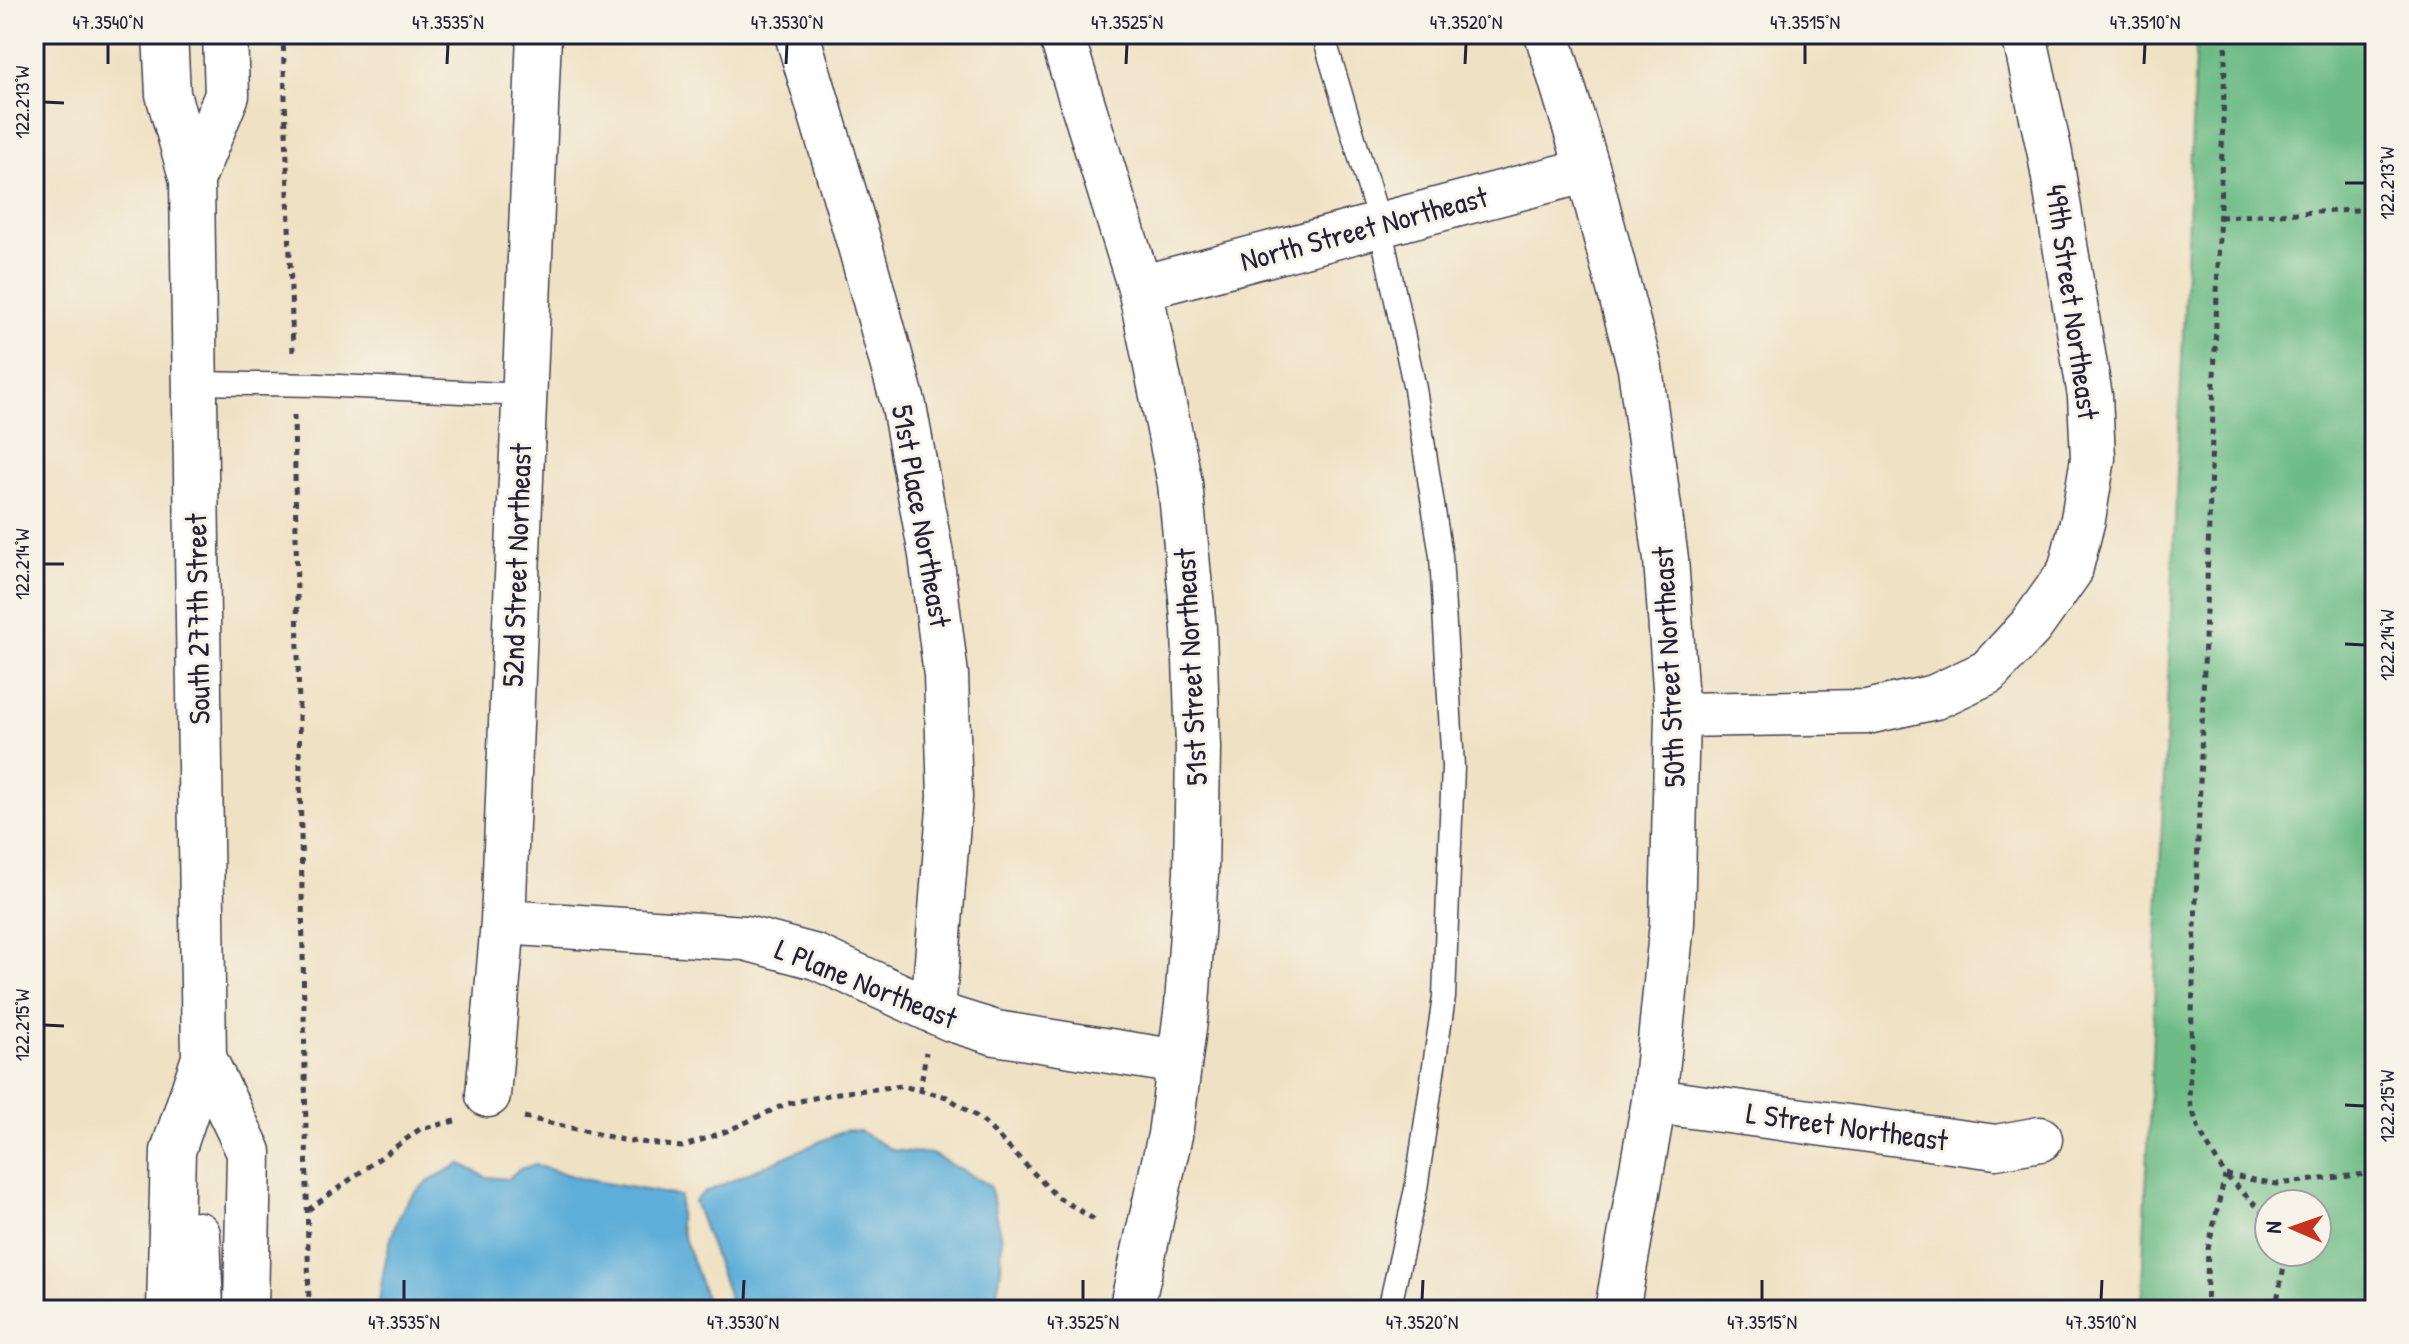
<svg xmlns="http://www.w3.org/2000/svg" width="2409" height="1344" font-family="'Patrick Hand',sans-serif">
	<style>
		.forest { fill: #6dbc86; stroke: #486f60; stroke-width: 2; fill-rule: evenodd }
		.water { fill: #5daed8; stroke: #40688a; stroke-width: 2 }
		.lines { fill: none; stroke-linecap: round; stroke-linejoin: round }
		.lane-casing { stroke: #413f4f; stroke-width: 25 }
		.street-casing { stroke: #413f4f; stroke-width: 47 }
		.secondary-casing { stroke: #413f4f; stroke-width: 47 }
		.path { stroke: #413f4f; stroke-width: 5; stroke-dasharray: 6 6; stroke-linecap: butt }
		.lane { stroke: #fff; stroke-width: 22 }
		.street { stroke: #fff; stroke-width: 44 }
		.secondary { stroke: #fff; stroke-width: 44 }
		.ticks { fill: none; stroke: #22223b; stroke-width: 3 }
		.labels { text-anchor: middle; stroke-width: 6; stroke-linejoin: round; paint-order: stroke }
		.street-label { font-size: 30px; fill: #22223b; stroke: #f7f3e8 }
		.neatline { fill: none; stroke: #22223b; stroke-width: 3 }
		.ticks-label { font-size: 20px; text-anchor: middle; fill: #22223b }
	</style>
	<rect width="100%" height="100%" fill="#f7f3e8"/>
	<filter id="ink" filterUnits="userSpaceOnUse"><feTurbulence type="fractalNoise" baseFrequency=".0125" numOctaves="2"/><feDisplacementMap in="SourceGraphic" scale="16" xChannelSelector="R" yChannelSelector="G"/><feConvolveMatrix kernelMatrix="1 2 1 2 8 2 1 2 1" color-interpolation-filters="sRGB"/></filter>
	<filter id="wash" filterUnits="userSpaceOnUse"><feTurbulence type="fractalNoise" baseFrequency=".006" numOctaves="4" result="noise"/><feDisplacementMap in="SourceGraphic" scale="32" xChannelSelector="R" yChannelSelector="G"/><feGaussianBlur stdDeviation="1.8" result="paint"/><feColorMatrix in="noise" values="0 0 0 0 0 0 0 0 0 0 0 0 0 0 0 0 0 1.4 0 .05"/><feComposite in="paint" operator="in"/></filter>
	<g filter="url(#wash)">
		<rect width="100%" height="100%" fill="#efe1c3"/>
		<!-- forest -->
		<path class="forest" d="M2196 34H2375V1310H2141ZM2269 1204H2317V1252H2269Z"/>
		<!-- water -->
		<path class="water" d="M846 1130 860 1131 892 1150 932 1154 990 1186 1002 1239 1001 1270 994 1310H734L694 1201 703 1193Z
			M461 1164 486 1177 508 1179 519 1169 536 1165 582 1179 680 1196 679 1224 710 1310H378C382 1277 388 1234 405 1205 417 1186 441 1173 461 1164Z"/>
	</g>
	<g filter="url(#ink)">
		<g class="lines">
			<!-- lane casing -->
			<g class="lane-casing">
				<path id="lane" d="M1323 34 1380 225 1415 389 1441 556 1453 767 1444 997 1416 1189 1389 1310
					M195 383 318 385 524 395"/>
			</g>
			<!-- street casing -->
			<g class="street-casing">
				<path id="street" d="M797 34 860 246 904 406 931 555 946 675 950 797 933 1011
					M1061 34 1140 288 1180 483 1194 629 1198 748 1196 874 1187 1005 1170 1135 1131 1310
					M1547 34 1588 170 1640 368 1666 559 1677 715 1672 923 1654 1101 1617 1310
					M1140 288 1588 170
					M1677 715 1867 712 1935 697 1988 672 2031 626 2070 571 2083 519 2093 458 2090 396 2050 154 2024 34
					M503 922 745 938 816 957 951 1019 996 1033 1179 1062
					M488 1095 503 922 539 34
					M1654 1101 1996 1147 2040 1139"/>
			</g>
			<!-- secondary casing -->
			<g class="secondary-casing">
				<path id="secondary" d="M165 34 168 94 192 180 204 1058 173 1151 169 1310
					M192 180 227 95 225 34
					M204 1058 249 1152 246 1310
					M198 1234 201 1310"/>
			</g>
			<!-- path -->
			<path class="path" d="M283 34 293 353
				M2226 34 2189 1100 2200 1132 2225 1175 2269 1218
				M2220 217 2375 209
				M294 415 309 1310
				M920 1091 926 1052
				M524 1117 623 1140 682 1147 727 1131 786 1104 838 1093 902 1086 947 1097 982 1120 1056 1196 1095 1220
				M2226 1175 2277 1184 2375 1173
				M308 1210 420 1129 455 1121
				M2206 1310 2208 1249 2225 1176
				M2275 1310 2287 1252"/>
			<!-- lane -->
			<use href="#lane" class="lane"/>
			<!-- street -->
			<use href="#street" class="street"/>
			<!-- secondary -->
			<use href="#secondary" class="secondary"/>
		</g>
	</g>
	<!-- ticks -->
	<path class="ticks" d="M108 64V44M447 64 448 44M786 64 787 44M1126 64 1127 44M1465 64 1466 44M1805 64V44M2144 64 2145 44M44 102 64 103M2345 183H2365M44 564H64M2345 644 2365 645M44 1025 64 1026M2345 1105 2365 1106M404 1300V1280M743 1300 744 1280M1083 1300V1280M1422 1300 1423 1280M1762 1300V1280M2101 1300 2102 1280"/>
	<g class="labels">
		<!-- street labels -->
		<g class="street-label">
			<text transform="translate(1364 229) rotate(-15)" y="10">North Street Northeast</text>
			<text transform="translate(2072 302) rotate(82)" y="10">49th Street Northeast</text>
			<text transform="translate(921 516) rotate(80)" y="10">51st Place Northeast</text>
			<text transform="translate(517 565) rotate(-88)" y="10">52nd Street Northeast</text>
			<text transform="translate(198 619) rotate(-91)" y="10">South 277th Street</text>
			<text transform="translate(1191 667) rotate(-93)" y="10">51st Street Northeast</text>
			<text transform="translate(1669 667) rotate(-93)" y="10">50th Street Northeast</text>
			<text transform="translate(866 984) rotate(22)" y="10">L Plane Northeast</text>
			<text transform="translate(1847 1127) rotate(8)" y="10">L Street Northeast</text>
		</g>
	</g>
	<!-- margin -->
	<rect width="2409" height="1344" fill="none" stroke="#f7f3e8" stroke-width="88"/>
	<!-- north arrow -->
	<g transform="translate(2293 1228) rotate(272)"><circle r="38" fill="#f7f3e8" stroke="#a29fa3" stroke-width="2"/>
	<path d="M0-6L14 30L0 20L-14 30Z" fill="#c8321e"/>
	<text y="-12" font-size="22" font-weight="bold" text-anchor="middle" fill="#22223b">N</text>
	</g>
	<rect x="44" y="44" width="2321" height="1256" class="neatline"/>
	<g class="ticks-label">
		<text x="108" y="29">47.3540°N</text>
		<text x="448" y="29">47.3535°N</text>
		<text x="787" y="29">47.3530°N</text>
		<text x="1127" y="29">47.3525°N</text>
		<text x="1466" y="29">47.3520°N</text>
		<text x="1805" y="29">47.3515°N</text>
		<text x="2145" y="29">47.3510°N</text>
		<text transform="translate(22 102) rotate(-90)" y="7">122.213°W</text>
		<text transform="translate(2387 183) rotate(-90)" y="7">122.213°W</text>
		<text transform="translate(22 564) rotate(-90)" y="7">122.214°W</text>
		<text transform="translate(2387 645) rotate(-90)" y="7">122.214°W</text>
		<text transform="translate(22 1025) rotate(-90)" y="7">122.215°W</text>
		<text transform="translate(2387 1106) rotate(-90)" y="7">122.215°W</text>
		<text x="404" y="1329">47.3535°N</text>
		<text x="743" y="1329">47.3530°N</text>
		<text x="1083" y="1329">47.3525°N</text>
		<text x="1422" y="1329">47.3520°N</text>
		<text x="1762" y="1329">47.3515°N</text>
		<text x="2101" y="1329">47.3510°N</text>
	</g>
</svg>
